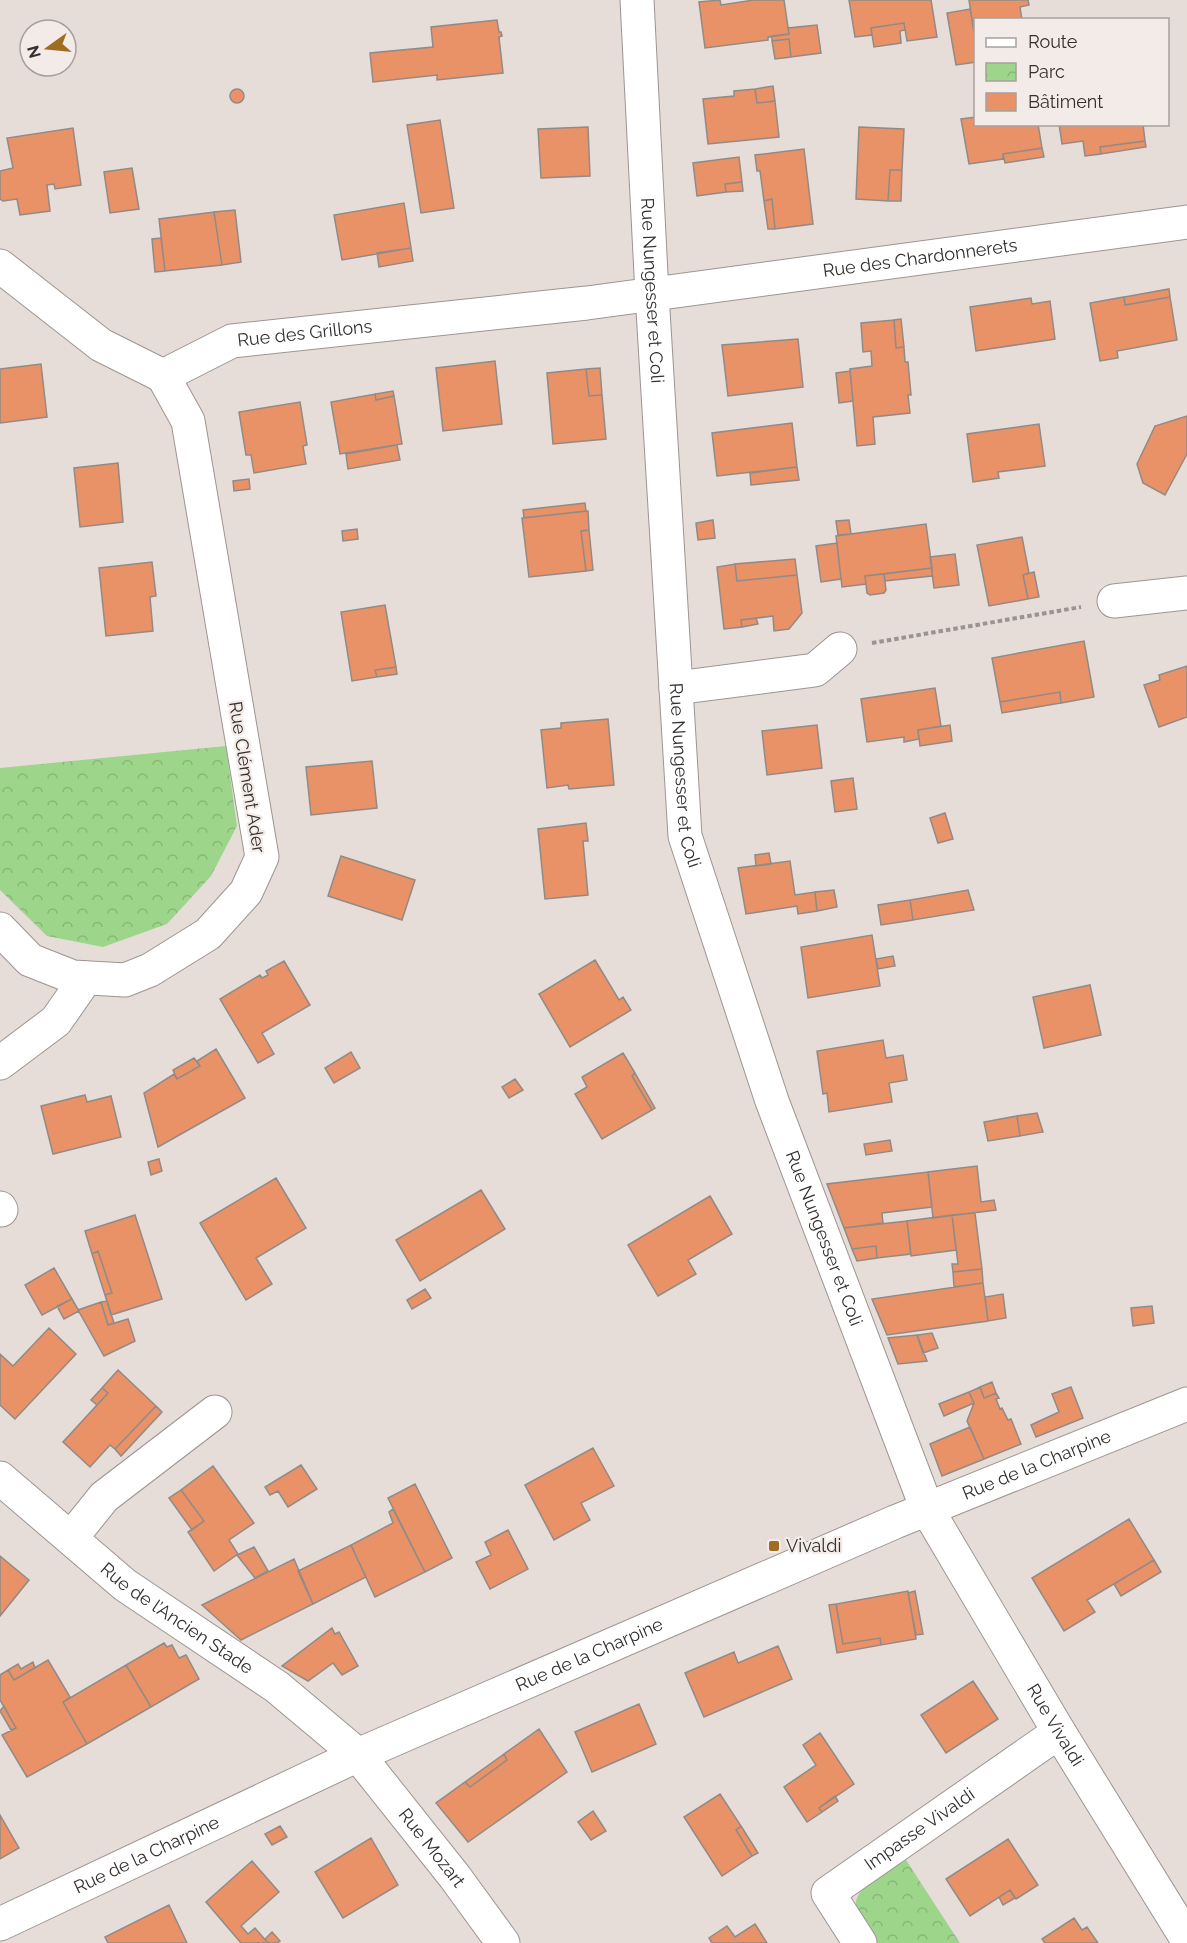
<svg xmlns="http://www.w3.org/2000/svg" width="1187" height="1943" font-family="Raleway,sans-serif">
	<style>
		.park { fill: url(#park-crowns) }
		.building { fill: #e99167; stroke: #928a86; stroke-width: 1.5 }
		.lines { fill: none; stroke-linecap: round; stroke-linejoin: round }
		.minor-casing { stroke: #9d9592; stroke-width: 35 }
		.path { stroke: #9a9390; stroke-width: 4; stroke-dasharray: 4.5 3; stroke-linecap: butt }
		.minor { stroke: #fff; stroke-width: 33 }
		.poi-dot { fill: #9e6d22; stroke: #f3ebe7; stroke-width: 2 }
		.labels { text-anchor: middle; stroke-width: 4.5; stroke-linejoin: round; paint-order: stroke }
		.street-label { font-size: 18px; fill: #33302e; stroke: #f3ebe7 }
		.poi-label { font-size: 18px; fill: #33302e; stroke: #f3ebe7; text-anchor: start }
	</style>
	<defs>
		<pattern id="park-crowns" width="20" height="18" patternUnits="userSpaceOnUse" patternTransform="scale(1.5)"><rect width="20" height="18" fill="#9dd58b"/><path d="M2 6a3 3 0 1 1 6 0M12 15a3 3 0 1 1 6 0" fill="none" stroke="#88b778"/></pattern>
	</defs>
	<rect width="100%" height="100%" fill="#e6ddd9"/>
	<!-- park -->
	<path class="park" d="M226 746 237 826 211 876 167 924 103 947 47 936 0 890V768Z
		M906 1860 960 1943H874C869 1933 859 1921 856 1910 851 1886 890 1870 906 1860Z"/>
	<!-- building -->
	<path class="building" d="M720 0 721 5 754 0H784L789 34 768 37V40L705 48 699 2Z
		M849 0H931L937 37 907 41 904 23 871 28 872 35 855 37Z
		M969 0H1028L1029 5 1020 7 1022 20H976L974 33Z
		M970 9 976 40V62L956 65 947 13Z
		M497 20 499 32H501L502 36 499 37 503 73 437 80V75L373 82 370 53 433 47 431 27Z
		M904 23 905 30 900 31 901 43 874 47 871 28Z
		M817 25 821 53 791 57 789 39 772 41V36L789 34 788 28Z
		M789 39 791 57 775 59 772 41Z
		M773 86 775 101 757 103 755 89Z
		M755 89 757 103 775 101 779 137 708 144 703 99 734 96V91Z
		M230 96a7 7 0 1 1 14 0a7 7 0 1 1-14 0Z
		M976 117V124H1038L1042 148 1003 154V159L969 164 961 119Z
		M440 120 454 208 421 213 407 125Z
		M1059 124H1143L1145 141 1100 147 1101 154 1085 156 1083 141 1062 144Z
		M588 127 590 176 541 178 538 129Z
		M859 127 904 129 902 170H890L888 201 856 199Z
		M73 128 81 185 55 189 54 184 47 185 50 211 20 215 17 199 3 201 0 199V171L13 168 7 138Z
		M1145 141 1146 147 1101 154 1100 147Z
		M1042 148 1044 157 1005 163 1003 154Z
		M804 149 813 224 775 229 772 199 764 201 760 171H757L755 155Z
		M739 157 742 182 725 184 726 192 697 196 693 163Z
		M132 168 139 209 110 213 104 172Z
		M890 170H902L901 201H888Z
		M742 182 743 191 726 192 725 184Z
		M772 199 775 229H768L764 201Z
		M404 203 411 248 342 260 334 215Z
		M235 210 241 262 222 265 214 212Z
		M214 212 222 265 165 271 159 219Z
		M161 238 165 271 155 272 152 239Z
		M411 248 413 261 379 267 377 253Z
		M1169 289 1170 297 1125 305 1124 297Z
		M1124 297 1125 305 1170 297 1177 340 1117 351 1118 358 1100 361 1090 303Z
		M1031 298 1032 304 1050 301 1055 339 976 351 970 307Z
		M901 319 904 347 896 348 894 320Z
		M894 320 896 348 904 347 905 362H908L911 395H908L910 413 873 417 875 444 857 446 850 369 872 366 871 351 863 352 861 323Z
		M798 339 803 387 728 396 722 345Z
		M495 361 502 424 443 431 436 368Z
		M41 364 47 417 0 423V369Z
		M600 368 602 395 589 396 586 369Z
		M586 369 589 396 602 395 606 439 553 444 547 373Z
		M850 371 853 401 839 403 836 373Z
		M393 391 394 396 376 400 375 394Z
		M375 394 376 400 394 396 402 444 340 454 331 402Z
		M300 402 307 445 303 446 306 464 254 473 251 455H246L239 412Z
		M1187 416V454L1165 495 1143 483 1137 464 1155 426Z
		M792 423 797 467 717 476 712 433Z
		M1039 424 1045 466 998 472 999 478 973 482 967 434Z
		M397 445 400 460 348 469 346 454Z
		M118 463 123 522 80 527 74 468Z
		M797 467 799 480 751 485 750 473Z
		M249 479 250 489 234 491 233 481Z
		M585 503 586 511 524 518 523 510Z
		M588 511 589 530 581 531 586 571 529 577 522 518Z
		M713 520 715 538 698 540 696 523Z
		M849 520 851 534 838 535 836 521Z
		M926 524 932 568 865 576 866 584 842 587 836 536Z
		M357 529 358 539 343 541 342 531Z
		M589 530 593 570 586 571 581 531Z
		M1022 537 1029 573 1023 575 1028 599 989 606 977 545Z
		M837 543 841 579 821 582 816 546Z
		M955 554 959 585 934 588 930 557Z
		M795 559 797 575 737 581 735 564Z
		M152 562 156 596 150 597 153 631 106 636 99 568Z
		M735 564 737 581 797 575 802 613 789 629 774 631 773 616 741 620 742 627 724 629 717 567Z
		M932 568V576L885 581 884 574Z
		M1034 572 1039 597 1028 599 1023 575Z
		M884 574 886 590 884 593 870 595 867 593 865 576Z
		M385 605 396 667 375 670 377 677 352 681 341 612Z
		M756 618 758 624 742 627 741 620Z
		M1084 641 1094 697 1061 703 1060 692 1000 702 992 658Z
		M1187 666V717L1159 727 1144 685 1160 680 1159 675Z
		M396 667 397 674 377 677 375 670Z
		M935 688 941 726 918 730 919 739 904 742V737L867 742 861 699Z
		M1060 692 1061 703 1002 713 1000 702Z
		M608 719 614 785 569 789 568 785 547 788 541 730 561 728V723Z
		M817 725 822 768 767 775 762 731Z
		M950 725 952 741 920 746 918 730Z
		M372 761 377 808 311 815 306 767Z
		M853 778 857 809 835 812 831 781Z
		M945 813 953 839 938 843 930 818Z
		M586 823 588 841H583L588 895 545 899 538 829Z
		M769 853 771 864 756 866 755 855Z
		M341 856 415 880 402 920 328 896Z
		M790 861 795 895 815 892 817 911 798 914 797 906 746 914 738 868Z
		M834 890 837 907 817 911 815 892Z
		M968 890 974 910 913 920 910 900Z
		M910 900 913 920 881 925 878 905Z
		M872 935 880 986 808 998 801 947Z
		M893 956 895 966 878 969 876 959Z
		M595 960 619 1000 623 997 631 1010 570 1047 539 994Z
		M284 961 310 1005 262 1033 274 1054 258 1063 220 999 260 975 262 978 268 975 266 971Z
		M1090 985 1101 1035 1044 1048 1033 997Z
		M883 1040 886 1058 903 1055 907 1080 889 1083 892 1102 829 1112 827 1093 823 1094 817 1051Z
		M216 1049 245 1098 158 1147 144 1093 174 1074 177 1079 200 1066 197 1061Z
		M351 1052 360 1068 334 1083 325 1068Z
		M623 1053 635 1073 632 1076 652 1110 602 1139 575 1094 587 1087 582 1077Z
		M194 1058 200 1066 177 1079 173 1070Z
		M635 1073 655 1108 652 1110 632 1076Z
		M515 1079 523 1090 509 1098 502 1087Z
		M85 1095 87 1102 111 1096 121 1137 53 1154 41 1106Z
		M1037 1113 1043 1132 1020 1136 1017 1116Z
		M1017 1116 1020 1136 988 1141 984 1122Z
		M890 1140 892 1151 866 1155 864 1144Z
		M159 1159 162 1171 151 1175 148 1162Z
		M977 1166 981 1202 994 1200 996 1210 933 1218 928 1172Z
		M928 1172 932 1207 882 1213 883 1223 844 1228 827 1184Z
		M276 1178 306 1228 256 1258 272 1284 246 1300 200 1223Z
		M481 1190 505 1229 420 1281 396 1240Z
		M710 1196 732 1234 688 1260 696 1274 658 1296 628 1245Z
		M975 1213 982 1269 953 1272 952 1264H958L952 1215Z
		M135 1215 162 1299 111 1315 105 1295 112 1293 98 1251 92 1254 85 1231Z
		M952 1215 956 1250 911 1256 907 1221Z
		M907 1221 911 1254 877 1258 876 1246 852 1249 844 1228Z
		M876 1246 877 1258 857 1261 852 1249Z
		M98 1251 112 1293 105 1295 92 1254Z
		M54 1268 72 1299 42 1315 25 1285Z
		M982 1269 983 1283 954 1287 953 1272Z
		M983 1283 988 1321 887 1335 872 1299Z
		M425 1289 431 1298 412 1309 407 1300Z
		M1003 1294 1006 1318 988 1321 985 1297Z
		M72 1299 79 1311 64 1319 57 1306Z
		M107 1301 114 1323 108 1325 101 1302Z
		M101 1302 108 1325 128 1319 135 1341 104 1356 78 1310Z
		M1152 1306 1154 1323 1133 1326 1131 1308Z
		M49 1328 76 1354 15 1419 0 1405V1354L13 1366Z
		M932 1333 938 1348 923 1353 917 1335Z
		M917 1335 927 1361 898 1364 888 1338Z
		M118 1370 156 1406 115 1449 110 1445 90 1467 63 1442 108 1393 102 1388Z
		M992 1382 996 1393 984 1398 980 1387Z
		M980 1387 984 1398 996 1393 999 1398 996 1399 1000 1409 1002 1408 1008 1420 1011 1419 1021 1444 984 1459 967 1421 974 1403 969 1392Z
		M1071 1387 1083 1418 1036 1437 1031 1425 1059 1412 1052 1394Z
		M102 1388 108 1393 97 1405 91 1400Z
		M969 1392 974 1403 944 1416 939 1404Z
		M156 1406 162 1412 121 1456 115 1449Z
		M970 1427 984 1459 942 1476 930 1444Z
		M593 1448 614 1486 581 1503 590 1520 554 1540 525 1485Z
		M301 1465 317 1489 288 1507 278 1491 270 1495 265 1487Z
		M213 1466 254 1523 229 1540 238 1554 214 1571 188 1532 204 1521 181 1490Z
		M415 1484 452 1558 425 1572 388 1498Z
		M181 1490 204 1521 192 1530 169 1498Z
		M393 1509 425 1572 375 1597 351 1545 393 1523 389 1512Z
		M1129 1519 1154 1560 1087 1600 1095 1612 1064 1631 1032 1578Z
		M508 1530 528 1569 490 1589 476 1562 491 1555 485 1542Z
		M351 1545 366 1577 313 1604 298 1571Z
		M254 1547 268 1571 255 1578 237 1555Z
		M0 1556 29 1580 0 1616Z
		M294 1559 313 1604 241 1640 202 1605Z
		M1154 1560 1161 1572 1121 1596 1114 1584Z
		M908 1591 916 1639 881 1645 880 1638 843 1644 836 1604Z
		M915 1591 923 1634 916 1635 908 1593Z
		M836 1604 843 1644 880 1638 881 1645 837 1653 829 1605Z
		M332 1628 335 1634 339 1632 358 1666 342 1675 333 1663 308 1681 282 1666Z
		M164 1643 167 1647 172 1645 179 1658 186 1655 199 1679 151 1707 126 1665Z
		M778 1646 792 1679 704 1717 685 1673 734 1652 738 1663Z
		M48 1660 70 1697 63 1702 87 1744 27 1777 2 1735 16 1728 0 1700V1675L8 1670 14 1680Z
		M33 1662 35 1668 14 1680 8 1670 18 1664 21 1669Z
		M126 1665 151 1707 87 1744 63 1702Z
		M973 1681 998 1719 946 1753 921 1715Z
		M639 1704 656 1744 592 1772 575 1732Z
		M4 1706 16 1728 11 1730 0 1711Z
		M539 1729 567 1772 468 1842 436 1803 465 1782 470 1787 507 1760 504 1754Z
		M820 1733 854 1784 819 1808 822 1812 807 1822 784 1787 816 1765 803 1745Z
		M504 1754 507 1760 470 1787 465 1782Z
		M720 1794 741 1826 736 1830 752 1856 722 1876 684 1817Z
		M835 1796 838 1801 822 1812 819 1808Z
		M593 1811 606 1831 591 1840 578 1822Z
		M0 1815 19 1848 0 1859Z
		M280 1826 287 1837 272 1845 265 1834Z
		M741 1826 758 1853 752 1856 736 1830Z
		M371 1838 398 1885 343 1918 315 1872Z
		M1008 1839 1038 1885 1016 1899 1010 1890 970 1916 946 1879Z
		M252 1861 279 1892 241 1926 248 1934 255 1928 268 1943H241L206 1902Z
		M1010 1890 1015 1898 1003 1905 999 1897Z
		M169 1905 187 1943H108L105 1937Z
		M1074 1918 1082 1930 1087 1927 1098 1943H1045L1042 1939Z
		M755 1924 767 1943H712L709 1938 727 1926 735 1937Z
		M272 1932 280 1941 277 1943H268L265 1939Z"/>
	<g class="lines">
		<!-- minor casing -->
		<g class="minor-casing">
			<g id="minor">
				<path id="s1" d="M637 0 652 294 685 836 772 1101 927 1509 1059 1732 1187 1939"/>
				<path id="s2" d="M0 266 101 345 163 376 232 341 587 303 1187 222"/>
				<path d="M1114 601 1187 593"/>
				<path d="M676 688 815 670 840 649"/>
				<path d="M0 929 30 960 73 977 125 980 150 970 208 934 246 892 262 857 188 421 163 376"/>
				<path d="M0 1063 56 1021 86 978"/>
				<path d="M0 1208 1 1210"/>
				<path id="s3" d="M0 1478 125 1585 277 1687 358 1755 455 1877 503 1943"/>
				<path d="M71 1538 104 1497 215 1412"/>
				<path id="s4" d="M0 1924 358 1755 895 1522 1187 1404"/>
				<path id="s5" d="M860 1943 828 1893 1059 1732"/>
			</g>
		</g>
		<!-- path -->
		<path class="path" d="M872 643 1081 607"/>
		<!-- minor -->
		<use href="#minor" class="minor"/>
	</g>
	<!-- markers -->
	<rect class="poi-dot" x="768" y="1540" width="12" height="12" rx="3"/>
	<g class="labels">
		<!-- street labels -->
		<g class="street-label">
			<text dy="6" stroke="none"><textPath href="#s2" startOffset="968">Rue des Chardonnerets</textPath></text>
			<text dy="6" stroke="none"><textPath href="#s1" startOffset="291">Rue Nungesser et Coli</textPath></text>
			<text dy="6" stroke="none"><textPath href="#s2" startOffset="348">Rue des Grillons</textPath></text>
			<text dy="6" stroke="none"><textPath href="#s1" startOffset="777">Rue Nungesser et Coli</textPath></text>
			<text transform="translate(247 777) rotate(81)" y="6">Rue Clément Ader</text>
			<text dy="6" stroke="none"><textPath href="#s1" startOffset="1263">Rue Nungesser et Coli</textPath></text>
			<text dy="6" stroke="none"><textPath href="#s4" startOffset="1134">Rue de la Charpine</textPath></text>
			<text dy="6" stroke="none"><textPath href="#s3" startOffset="226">Rue de l’Ancien Stade</textPath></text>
			<text dy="6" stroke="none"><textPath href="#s4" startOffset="648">Rue de la Charpine</textPath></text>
			<text dy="6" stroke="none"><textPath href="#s1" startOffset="1804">Rue Vivaldi</textPath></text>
			<text dy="6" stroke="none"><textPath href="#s5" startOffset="171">Impasse Vivaldi</textPath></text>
			<text dy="6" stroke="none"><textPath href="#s3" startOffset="572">Rue Mozart</textPath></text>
			<text dy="6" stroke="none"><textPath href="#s4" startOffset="162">Rue de la Charpine</textPath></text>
		</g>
		<!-- poi labels -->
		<g class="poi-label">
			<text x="786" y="1552">Vivaldi</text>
		</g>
	</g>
	<!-- legend -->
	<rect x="974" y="18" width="195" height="108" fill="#f3ebe7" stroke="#a6a09d" stroke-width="1.5"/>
	<rect x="986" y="38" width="30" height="9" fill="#ffffff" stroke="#a6a09d" stroke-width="1.5"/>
	<text x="1028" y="48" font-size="18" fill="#33302e">Route</text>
	<rect x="986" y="63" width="30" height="18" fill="url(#park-crowns)" stroke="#a6a09d" stroke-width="1.5"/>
	<text x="1028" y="78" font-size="18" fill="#33302e">Parc</text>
	<rect x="986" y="93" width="30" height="18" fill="#e99167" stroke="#a6a09d" stroke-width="1.5"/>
	<text x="1028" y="108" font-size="18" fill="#33302e">Bâtiment</text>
	<!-- north arrow -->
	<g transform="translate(48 48) rotate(255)"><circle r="28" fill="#f3ebe7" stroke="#a6a09d" stroke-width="1.5"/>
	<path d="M0-4.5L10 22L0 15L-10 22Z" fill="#9e6d22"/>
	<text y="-9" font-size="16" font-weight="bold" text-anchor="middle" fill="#33302e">N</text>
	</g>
</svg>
